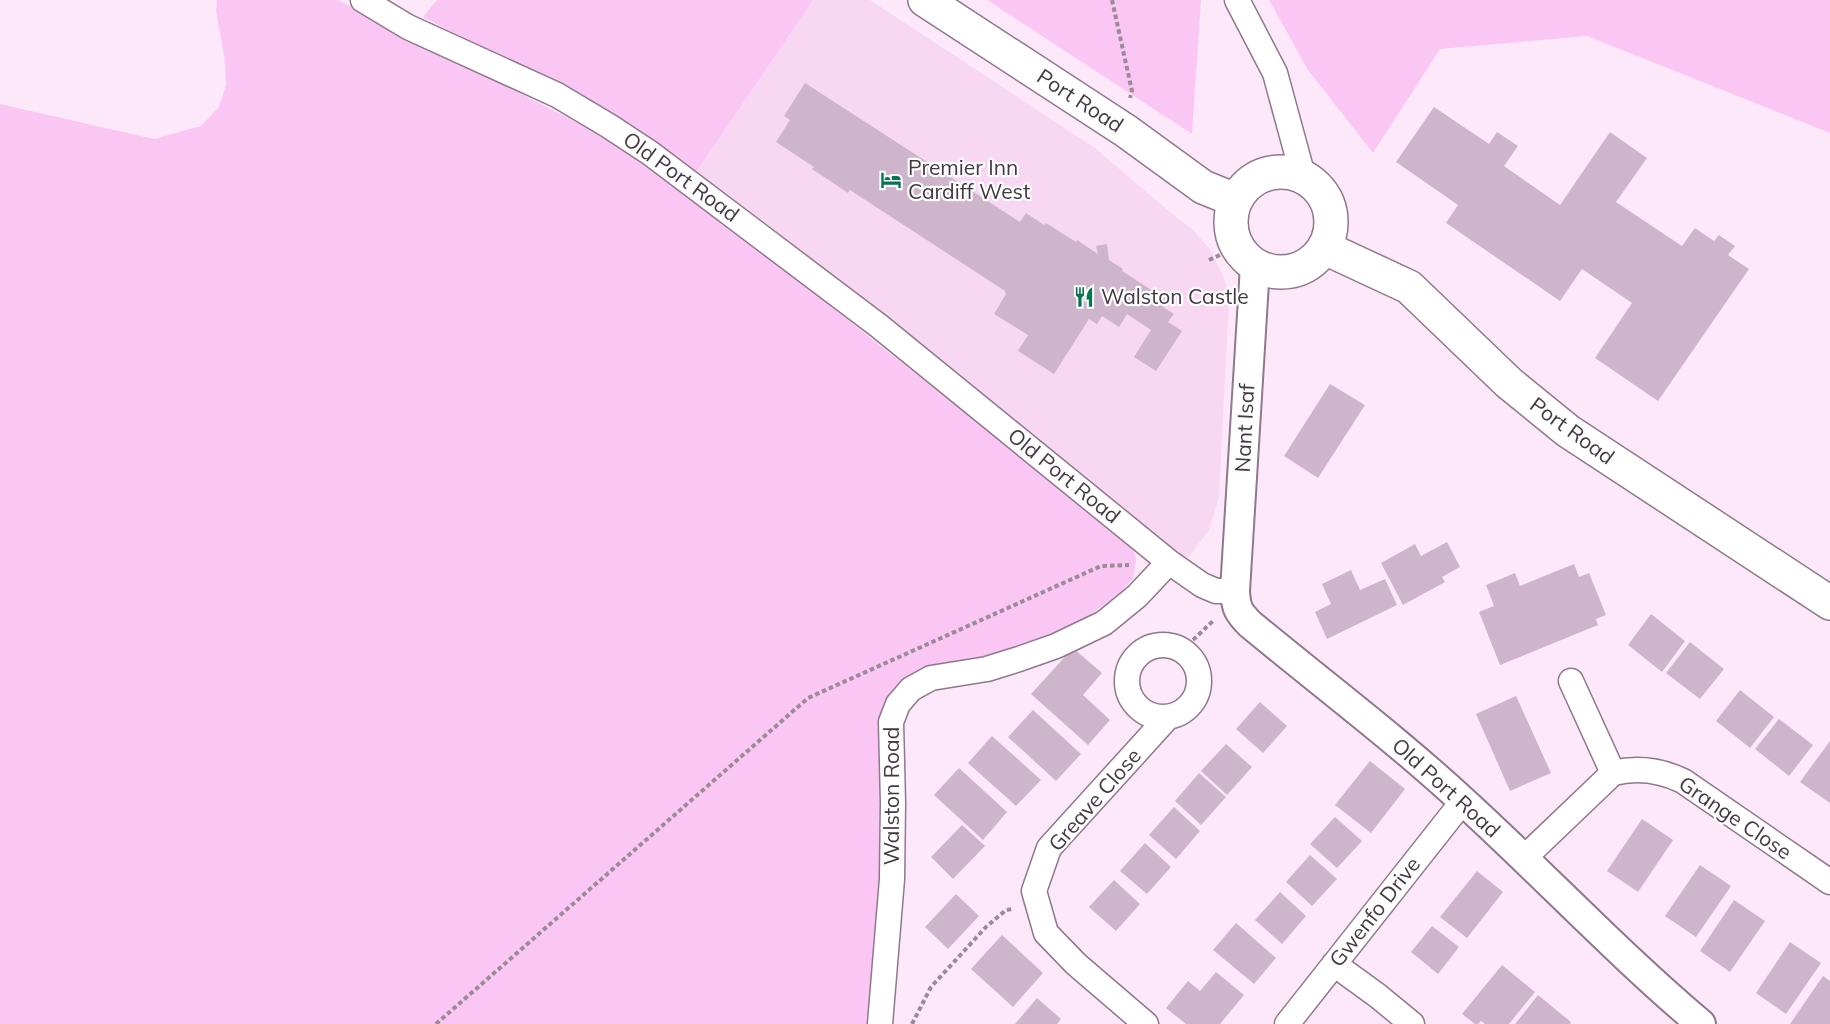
<svg xmlns="http://www.w3.org/2000/svg" width="1830" height="1024" font-family="Mulish,sans-serif">
	<style>
		.built { fill: #f8d7f3 }
		.green { fill: #fac6f3 }
		.building { fill: #ceb5cb }
		.lines { fill: none; stroke-linecap: round; stroke-linejoin: round }
		.minor-casing { stroke: #8f788c; stroke-width: 27 }
		.tertiary-casing { stroke: #8f788c; stroke-width: 32 }
		.primary-casing { stroke: #8f788c; stroke-width: 36 }
		.path { stroke: #9a8b98; stroke-width: 4; stroke-dasharray: 4.5 3; stroke-linecap: butt }
		.minor { stroke: #fff; stroke-width: 24 }
		.tertiary { stroke: #fff; stroke-width: 28 }
		.primary { stroke: #fff; stroke-width: 33 }
		.labels { text-anchor: middle; stroke-width: 4.5; stroke-linejoin: round; paint-order: stroke }
		.street-label { font-size: 21px; fill: #433942; stroke: #fdfdfd }
		.poi-label { font-size: 21px; fill: #433942; stroke: #fdfdfd; text-anchor: start }
	</style>
	<rect width="100%" height="100%" fill="#fde8fa"/>
	<!-- built -->
	<path class="built" d="M813 0H870L1095 148 1171 213 1192 229 1210 249 1225 280 1229 300 1219 497 1209 530 1188 558 1175 550 1096 486 1042 447 695 174Z"/>
	<!-- green -->
	<path class="green" d="M217 0H338L603 136 752 244 1094 515 1134 551 1136 560 1133 578 1123 590 1094 612 1059 634 902 685 885 802 873 1024H0V104L154 139 201 126 219 107 226 85 225 60 216 11Z
		M437 0H813L695 174 601 110 423 17Z
		M987 0H1201L1192 134Z
		M1269 0H1830V133L1587 36 1440 49 1373 153 1308 70Z"/>
	<!-- building -->
	<path class="building" d="M805 83 1020 222 1026 213 1044 225 1046 223 1076 242 1077 240 1098 254 1096 246 1107 244 1109 260 1123 269 1122 271 1167 300 1163 307 1174 314 1168 322 1182 331 1156 371 1134 357 1151 330 1127 314 1119 327 1102 316 1097 324 1089 319 1054 374 1018 351 1028 335 994 314 1006 294 1005 291 850 190 848 193 812 169 814 167 776 142 790 120 784 116Z
		M1434 107 1489 144 1497 132 1518 146 1504 166 1560 205 1610 132 1647 158 1616 202 1682 246 1695 228 1714 241 1719 235 1735 246 1728 255 1749 269 1658 401 1595 358 1632 303 1582 269 1560 301 1446 223 1458 205 1396 162Z
		M1330 384 1365 405 1318 478 1284 456Z
		M1447 542 1460 567 1442 577 1445 582 1403 605 1381 563 1415 544 1421 556Z
		M1574 564 1579 577 1589 573 1606 615 1596 619 1598 625 1500 665 1479 612 1494 606 1486 585 1515 573 1520 586Z
		M1351 570 1360 590 1385 579 1397 605 1327 639 1315 612 1331 604 1322 584Z
		M1651 614 1685 641 1662 672 1628 645Z
		M1690 642 1724 669 1700 699 1666 673Z
		M1073 648 1102 673 1083 695 1110 720 1088 745 1031 694Z
		M1740 690 1774 717 1750 748 1716 721Z
		M1516 696 1551 773 1510 791 1476 714Z
		M1260 702 1287 726 1263 753 1236 729Z
		M1033 710 1081 754 1056 781 1008 737Z
		M1779 719 1813 745 1789 776 1755 749Z
		M992 736 1041 780 1016 806 968 763Z
		M1830 741V803L1800 782Z
		M1226 744 1252 767 1227 795 1201 771Z
		M1370 761 1405 789 1371 833 1335 805Z
		M959 768 1007 812 983 840 934 795Z
		M1199 773 1226 797 1201 825 1175 801Z
		M1174 807 1200 831 1176 859 1149 835Z
		M1335 817 1362 841 1337 868 1310 844Z
		M1642 819 1673 840 1638 892 1607 871Z
		M962 825 985 846 953 879 931 857Z
		M1145 843 1171 867 1147 894 1120 871Z
		M1310 855 1337 879 1312 906 1286 882Z
		M1700 865 1731 886 1696 937 1665 916Z
		M1477 871 1503 892 1467 938 1440 917Z
		M1114 880 1140 904 1116 931 1089 907Z
		M1280 892 1306 916 1282 944 1255 920Z
		M956 894 979 916 948 949 925 927Z
		M1734 900 1765 921 1730 972 1700 951Z
		M1236 923 1276 958 1254 984 1213 950Z
		M1432 926 1459 947 1438 974 1411 952Z
		M1002 935 1043 973 1013 1007 971 969Z
		M1790 942 1821 963 1786 1014 1756 993Z
		M1502 965 1535 992 1509 1024H1485L1481 1021 1478 1024H1475L1462 1014Z
		M1216 972 1244 995 1220 1024H1186L1166 1008 1188 981 1200 991Z
		M1823 976 1830 981V1024H1790Z
		M1538 995 1571 1022 1570 1024H1515Z
		M1037 998 1061 1019 1057 1024H1015Z"/>
	<g class="lines">
		<!-- minor casing -->
		<g class="minor-casing">
			<path id="minor" d="M363 0 408 27 557 95 609 126 650 153 879 326 1169 562 1202 585 1216 591H1235
				M1237 0 1275 73 1303 176
				M1127 681a36 36 0 1 1 72 0a36 36 0 1 1-72 0Z
				M1571 681 1613 773
				M1524 858 1613 773C1638 767 1660 770 1683 781L1830 882
				M1334 964 1378 996 1412 1024
				M880 1024 892 879 893 803 891 722 898 704 911 689 931 678 987 669 1019 659 1056 646 1104 623 1137 596 1169 562
				M1146 1024 1076 964 1046 933 1034 891 1049 848 1168 717
				M1287 1024 1463 801"/>
		</g>
		<!-- tertiary casing -->
		<g class="tertiary-casing">
			<path id="tertiary" d="M1255 266 1235 591C1236 608 1238 612 1250 624 1321 683 1396 739 1464 802 1544 875 1618 954 1701 1024"/>
		</g>
		<!-- primary casing -->
		<g class="primary-casing">
			<path id="primary" d="M925 0 1126 131 1203 187 1235 200
				M1231 222a50 50 0 1 1 100 0a50 50 0 1 1-100 0Z
				M1325 248 1409 287 1509 383 1568 431 1830 603"/>
		</g>
		<!-- path -->
		<path class="path" d="M1112 0 1132 91 1130 98
			M1209 260 1220 255
			M1181 649 1194 639 1213 621
			M436 1024 808 698 1101 566 1129 565
			M912 1024 931 987 986 927 1006 910 1013 909"/>
		<!-- minor -->
		<use href="#minor" class="minor"/>
		<!-- tertiary -->
		<use href="#tertiary" class="tertiary"/>
		<!-- primary -->
		<use href="#primary" class="primary"/>
	</g>
	<!-- icons -->
	<defs>
		<g id="hotel-bare" transform="scale(1.62)"><path d="M-6-4.5h1.5V1H6V5H4.5V3h-9V5H-6ZM-4 0a1.8 1.8 0 1 1 3.6 0ZM.5 0V-2.5h3Q6-2.5 6 0Z" fill="#077650" stroke="#fdfdfd" stroke-width="2.5" paint-order="stroke"/></g>
		<g id="restaurant-bare" transform="scale(1.62)"><path d="M-5-6h1v4h1v-4h1v4h1v-4h1v5L-1.5 .5V6h-2V.5L-5-1ZM5-6V6H3V1.5H1.5Q1.5-4 5-6Z" fill="#077650" stroke="#fdfdfd" stroke-width="2.5" paint-order="stroke"/></g>
	</defs>
	<g fill-rule="evenodd">
		<use href="#hotel-bare" x="891" y="180"/>
		<use href="#restaurant-bare" x="1084" y="297"/>
	</g>
	<g class="labels">
		<!-- street labels -->
		<g class="street-label">
			<text transform="translate(1080 101) rotate(33)" y="7">Port Road</text>
			<text transform="translate(681 177) rotate(36)" y="7">Old Port Road</text>
			<text transform="translate(1245 428) rotate(-87)" y="7">Nant Isaf</text>
			<text transform="translate(1572 431) rotate(36)" y="7">Port Road</text>
			<text transform="translate(1064 476) rotate(39)" y="7">Old Port Road</text>
			<text transform="translate(1446 788) rotate(42)" y="7">Old Port Road</text>
			<text transform="translate(892 796) rotate(-90)" y="7">Walston Road</text>
			<text transform="translate(1095 800) rotate(-49)" y="7">Greave Close</text>
			<text transform="translate(1735 818) rotate(34)" y="7">Grange Close</text>
			<text transform="translate(1375 912) rotate(-52)" y="7">Gwenfo Drive</text>
		</g>
		<!-- poi labels -->
		<g class="poi-label">
			<text x="908" y="175">Premier Inn<tspan x="908" dy="24">Cardiff West</tspan></text>
			<text x="1101" y="304">Walston Castle</text>
		</g>
	</g>
</svg>
